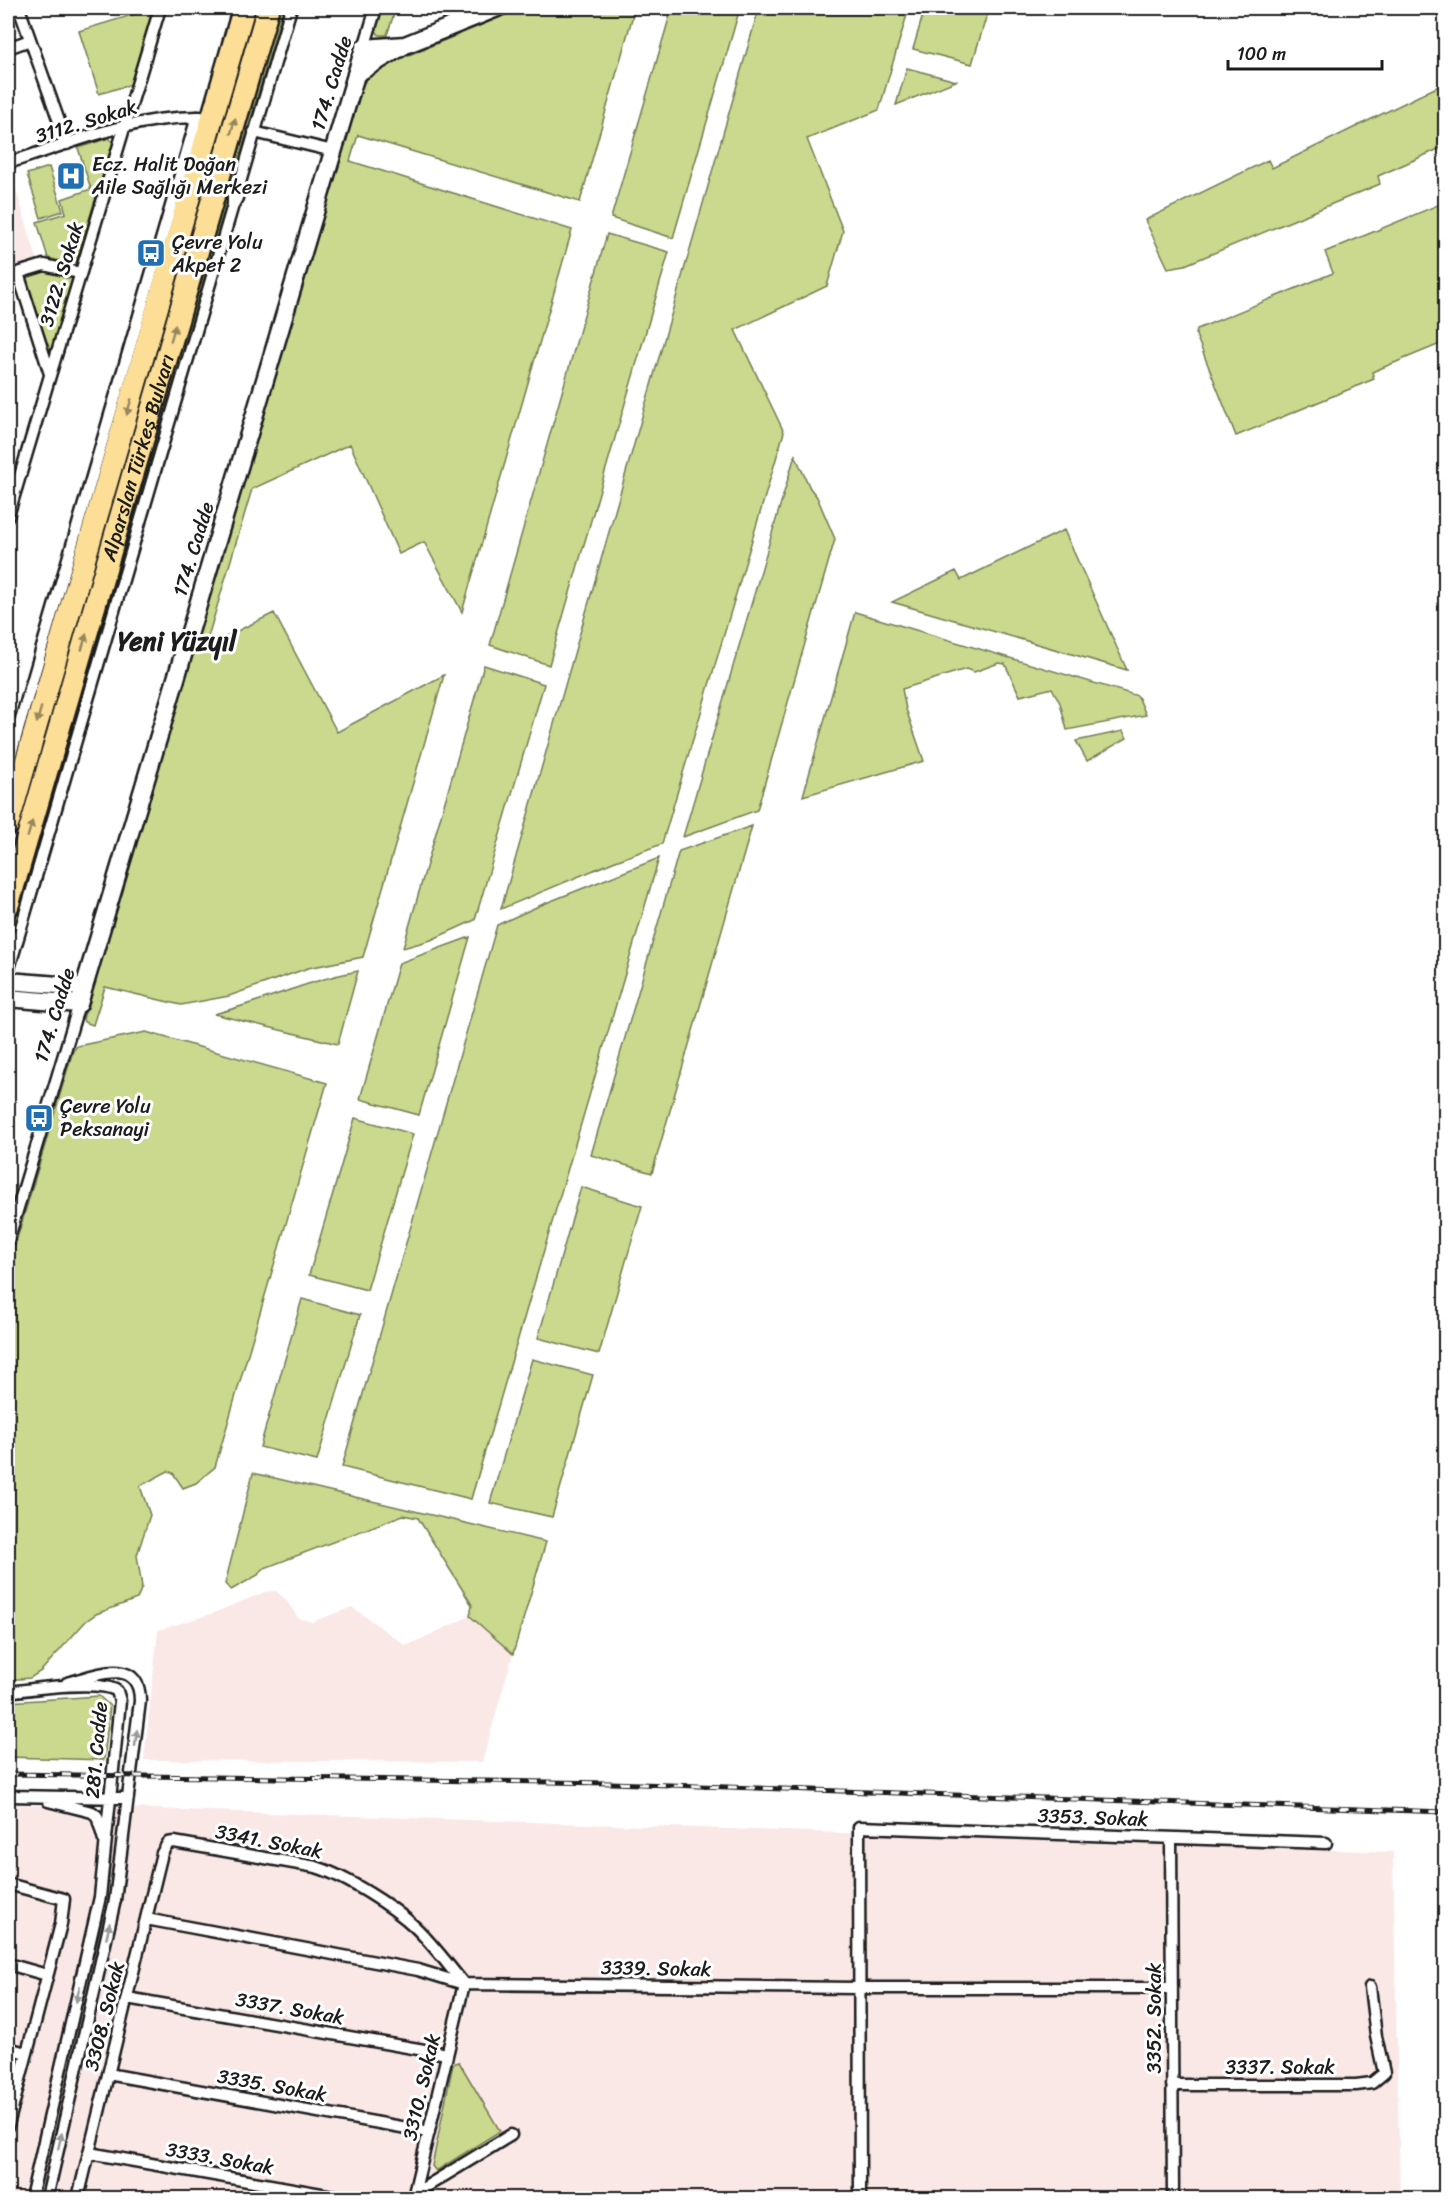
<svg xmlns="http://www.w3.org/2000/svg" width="1453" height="2206" font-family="Sriracha,sans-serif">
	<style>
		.built { fill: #fae8e7 }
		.green { fill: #cad98d; stroke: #737a54; stroke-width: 1.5 }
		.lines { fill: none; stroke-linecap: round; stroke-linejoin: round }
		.street-casing { stroke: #1c1c1c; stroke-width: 15 }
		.secondary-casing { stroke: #1c1c1c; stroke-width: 21 }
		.highway-casing { stroke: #1c1c1c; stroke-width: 26 }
		.street { stroke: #fff; stroke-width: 10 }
		.secondary { stroke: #fff; stroke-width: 16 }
		.highway { stroke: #fcde96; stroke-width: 21 }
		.rail-casing { stroke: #1c1c1c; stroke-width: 5 }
		.rail { stroke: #fff; stroke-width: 3; stroke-dasharray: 9; stroke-linecap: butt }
		.oneway { fill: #97875f }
		.oneway2 { fill: #999 }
		.labels { text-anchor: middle; stroke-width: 6; stroke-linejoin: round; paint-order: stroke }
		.street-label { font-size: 20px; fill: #1c1c1c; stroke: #fff }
		.poi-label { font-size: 20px; fill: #1c1c1c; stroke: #fff; text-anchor: start }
		.district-label { font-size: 26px; font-weight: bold; fill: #1c1c1c; stroke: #fff }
	</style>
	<rect width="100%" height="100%" fill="#fff"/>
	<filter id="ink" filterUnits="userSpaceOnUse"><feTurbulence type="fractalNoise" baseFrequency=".0167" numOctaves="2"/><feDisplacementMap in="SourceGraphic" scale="12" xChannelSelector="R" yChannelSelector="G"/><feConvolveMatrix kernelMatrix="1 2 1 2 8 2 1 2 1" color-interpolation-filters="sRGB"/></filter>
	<g filter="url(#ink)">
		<!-- built -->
		<path class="built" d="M10 169 37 259 8 268V170Z
			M276 1591 286 1600 298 1618 312 1622 352 1607 406 1646 470 1616 513 1654 482 1762 144 1760 158 1630 211 1614 265 1592Z
			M8 1804 1393 1852 1400 2198H8Z"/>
		<!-- green -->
		<path class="green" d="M155 8 132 84 99 94 79 31Z
			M278 8H283L8 954V936Z
			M383 8H396L387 35H379L376 31Z
			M523 8H635L580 202 358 135 350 161 572 230 462 612 424 542 399 554 350 444 252 489 205 647 274 613 337 732 444 675 363 957 308 968 229 996 181 1005 105 987 93 1025 84 1022 83 1019 362 85 369 77 392 62Z
			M672 8H740L673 238 611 218Z
			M759 8H909L879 110 807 139 843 231 827 286 735 330 784 432 662 844 613 862 501 909Z
			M925 8H989L972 64 913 49Z
			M907 68 956 81 896 105Z
			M1445 83V132L1439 138 1443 147 1378 176 1380 184 1185 265 1168 268 1145 220 1268 160 1272 168Z
			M109 138 113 142 75 265 48 258 37 222 66 213 62 199 91 189 78 148Z
			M49 167 63 211 41 218 27 174Z
			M1445 202V342L1372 372 1374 379 1236 436 1196 335 1197 329 1333 273 1325 252Z
			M607 234 669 252 549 665 490 645Z
			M45 272 72 279 51 350H47L25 278Z
			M795 455 810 488 817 497 835 539 757 810 683 837Z
			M1064 530 1127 670 892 602 956 571 961 580Z
			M855 612 1138 696 1146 715 1067 730 1060 703 1052 688 1020 696 1005 664 999 663 974 672 966 669 902 689 906 709 924 761 803 796Z
			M484 665 544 684 475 920 431 940 403 948Z
			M1123 731 1127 738 1087 761 1076 741Z
			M752 826 652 1173 591 1155 679 851Z
			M659 858 471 1499 342 1467 497 925 541 905Z
			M470 937 419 1115 360 1099 399 963Z
			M358 971 338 1044 214 1014C263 1002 308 980 358 971Z
			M146 1032 327 1083 215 1467 196 1483 183 1488 173 1473 168 1471 140 1486 150 1515 137 1555 142 1587 137 1599 96 1614 86 1621 41 1671 30 1678 8 1680V1269L73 1051 77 1046Z
			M355 1118 413 1134 367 1290 309 1275Z
			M581 1187 642 1206 599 1354 538 1338Z
			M302 1299 360 1315 317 1461 260 1447Z
			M532 1359 593 1375 552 1517 490 1503Z
			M253 1473 546 1542 513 1654 470 1616 472 1605 418 1518 403 1515 262 1569 258 1575 231 1590 225 1584Z
			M99 1696 110 1706 104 1760 8 1757V1702Z
			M459 2062 500 2131 436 2171 432 2166 453 2064Z"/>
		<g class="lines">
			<!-- street casing -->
			<g class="street-casing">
				<path id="street" d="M19 8 67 144
					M8 48 30 40
					M364 48 376 8
					M254 132 333 151
					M8 163C71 143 134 116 201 117
					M239 186 291 8
					M18 273 50 374
					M8 276 44 265 80 273
					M8 516 160 8
					M8 764 197 117
					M8 972 233 205 237 198 239 186 233 194V205
					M8 1241 79 1004
					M8 1692C31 1689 99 1679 117 1691L120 1701 100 1897 31 2198
					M8 1796 128 1798
					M48 1801 92 1812 97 1816 104 1840
					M1171 1838 1173 2198
					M8 1884 64 1899 61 1924 8 2125
					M146 1919 418 1970 464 1984 859 1988H1172
					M8 1964 47 1975
					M127 1998 447 2054
					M8 2048 26 2053
					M108 2074 429 2132
					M1172 2085H1356L1372 2083 1384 2073 1376 2036 1370 1987
					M89 2153 344 2198
					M414 2194 511 2135
					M47 2198 115 1900 140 1701C140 1655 93 1676 67 1683
					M78 2198 162 1853 168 1843 174 1842 316 1867C345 1876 393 1906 415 1927 433 1944 448 1965 464 1984L413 2198
					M860 2198 859 1827 1326 1843"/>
			</g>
			<!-- secondary casing -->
			<g class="secondary-casing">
				<path id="secondary" d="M356 74 405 45 497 8
					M8 981 84 987
					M8 998 79 1004 364 48 405 45"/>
			</g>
			<!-- highway casing -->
			<g class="highway-casing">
				<g id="highway">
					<path d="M8 824 244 8"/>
					<path id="s1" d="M8 905 268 8"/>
				</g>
			</g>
			<!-- street -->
			<use href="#street" class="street"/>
			<!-- secondary -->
			<use href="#secondary" class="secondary"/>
			<!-- highway -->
			<use href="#highway" class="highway"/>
			<!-- rail casing -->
			<g class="rail-casing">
				<path id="rail" d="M8 1774 611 1783 1446 1812"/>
			</g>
			<!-- rail -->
			<use href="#rail" class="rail"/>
		</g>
		<!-- one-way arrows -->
		<defs><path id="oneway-solid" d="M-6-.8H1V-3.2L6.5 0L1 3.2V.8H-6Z" transform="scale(1.5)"/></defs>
		<g class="oneway">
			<use href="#oneway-solid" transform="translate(233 126) rotate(-74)"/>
			<use href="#oneway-solid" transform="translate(173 333) rotate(-74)"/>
			<use href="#oneway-solid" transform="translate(129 407) rotate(106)"/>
			<use href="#oneway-solid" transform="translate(84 642) rotate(-74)"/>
			<use href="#oneway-solid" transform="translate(39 715) rotate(106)"/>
			<use href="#oneway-solid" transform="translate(30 829) rotate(-74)"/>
		</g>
		<g class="oneway2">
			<use href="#oneway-solid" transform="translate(136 1738) rotate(-83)"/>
			<use href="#oneway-solid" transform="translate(108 1931) rotate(-78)"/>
			<use href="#oneway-solid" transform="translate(78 1994) rotate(103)"/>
			<use href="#oneway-solid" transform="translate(60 2141) rotate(-77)"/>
		</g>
	</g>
	<!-- icons -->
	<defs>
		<g id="hospital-square" transform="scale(1.5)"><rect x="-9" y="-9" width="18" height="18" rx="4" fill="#1f6fb2" stroke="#fff"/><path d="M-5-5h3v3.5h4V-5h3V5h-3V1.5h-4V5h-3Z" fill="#fff"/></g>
		<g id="bus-square" transform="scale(1.5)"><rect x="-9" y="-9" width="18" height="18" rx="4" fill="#1f6fb2" stroke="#fff"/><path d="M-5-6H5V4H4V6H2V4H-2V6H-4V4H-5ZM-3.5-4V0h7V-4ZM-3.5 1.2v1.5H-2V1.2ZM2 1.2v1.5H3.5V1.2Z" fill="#fff"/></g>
	</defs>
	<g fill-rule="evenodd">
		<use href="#hospital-square" x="71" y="176"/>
		<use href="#bus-square" x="151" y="253"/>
		<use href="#bus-square" x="39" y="1118"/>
	</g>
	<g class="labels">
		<!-- street labels -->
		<g class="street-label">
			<text transform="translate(331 83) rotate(-73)" y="7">174. Cadde</text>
			<text transform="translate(86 121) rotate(-17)" y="7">3112. Sokak</text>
			<text transform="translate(61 274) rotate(-73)" y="7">3122. Sokak</text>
			<text dy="7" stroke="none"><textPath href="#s1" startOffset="466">Alparslan Türkeş Bulvarı</textPath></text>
			<text transform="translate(193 549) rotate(-73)" y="7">174. Cadde</text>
			<text transform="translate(54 1015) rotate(-73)" y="7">174. Cadde</text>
			<text transform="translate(96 1750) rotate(-85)" y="7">281. Cadde</text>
			<text transform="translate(1093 1817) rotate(2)" y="7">3353. Sokak</text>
			<text transform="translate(269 1841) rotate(11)" y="7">3341. Sokak</text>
			<text transform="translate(656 1968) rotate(1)" y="7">3339. Sokak</text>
			<text transform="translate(290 2008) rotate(10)" y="7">3337. Sokak</text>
			<text transform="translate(104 2016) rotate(-76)" y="7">3308. Sokak</text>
			<text transform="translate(1154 2018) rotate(-90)" y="7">3352. Sokak</text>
			<text x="1280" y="2074">3337. Sokak</text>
			<text transform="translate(272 2085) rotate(10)" y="7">3335. Sokak</text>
			<text transform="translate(421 2087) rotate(-77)" y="7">3310. Sokak</text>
			<text transform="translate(220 2158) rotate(10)" y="7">3333. Sokak</text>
		</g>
		<!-- poi labels -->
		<g class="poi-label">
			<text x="92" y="171">Ecz. Halit Doğan<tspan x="92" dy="23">Aile Sağlığı Merkezi</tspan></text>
			<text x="172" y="249">Çevre Yolu<tspan x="172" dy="23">Akpet 2</tspan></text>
			<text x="60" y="1113">Çevre Yolu<tspan x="60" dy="23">Peksanayi</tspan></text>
		</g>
		<!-- district labels -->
		<g class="district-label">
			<text x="177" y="650">Yeni Yüzyıl</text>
		</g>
	</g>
	<!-- margin -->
	<rect width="1453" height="2206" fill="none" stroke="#fff" stroke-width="30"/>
	<rect x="15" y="15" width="1423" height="2176" fill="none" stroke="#1c1c1c" stroke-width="2" filter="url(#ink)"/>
	<!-- scale -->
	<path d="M1228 60v9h154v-9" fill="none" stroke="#1c1c1c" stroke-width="3"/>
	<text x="1237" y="60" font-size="18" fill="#1c1c1c" stroke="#ffffff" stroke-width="4.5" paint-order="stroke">100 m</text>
</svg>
